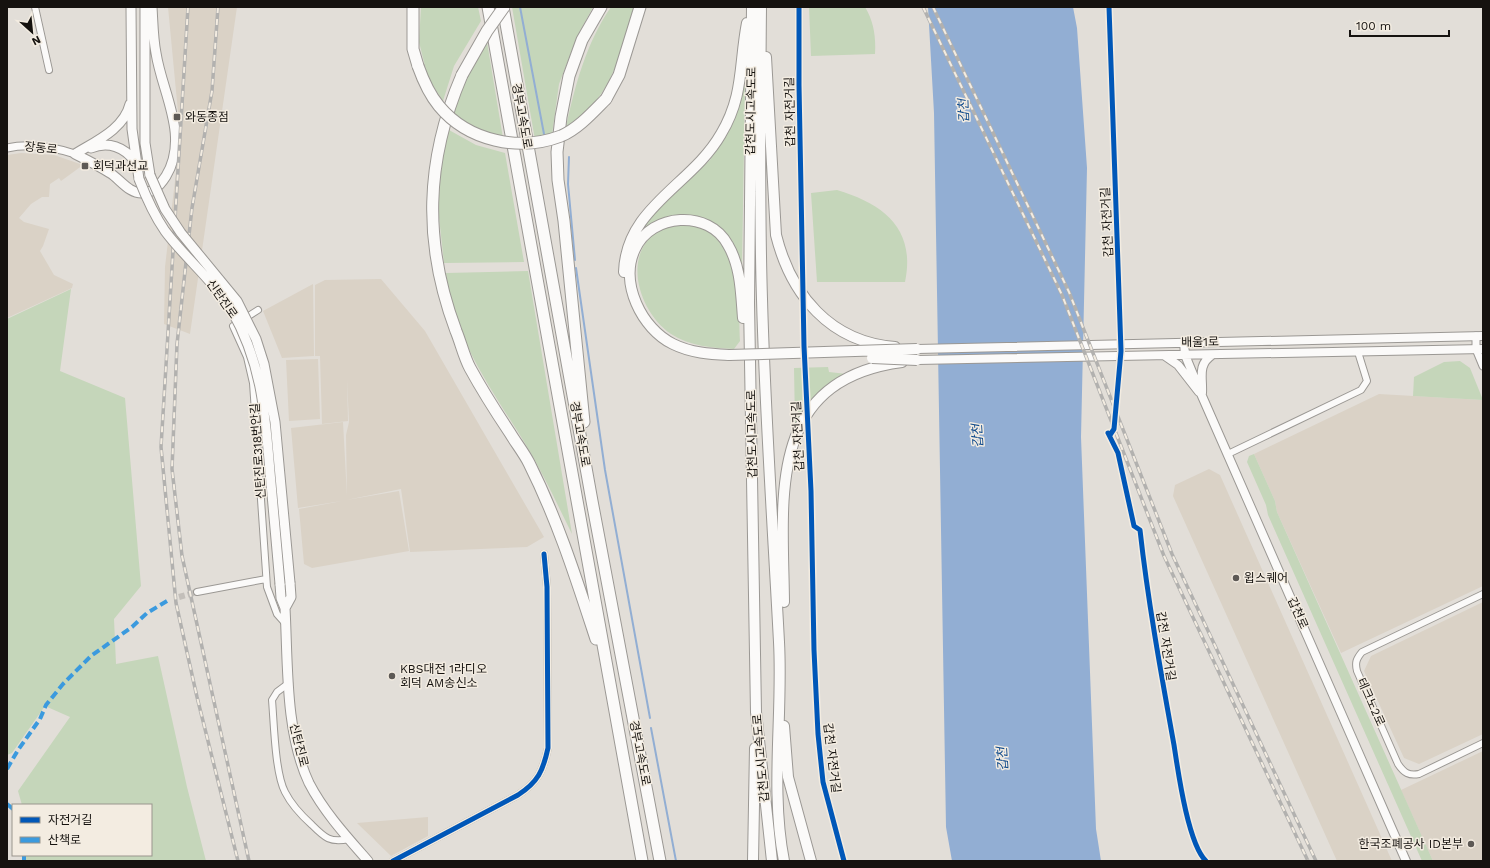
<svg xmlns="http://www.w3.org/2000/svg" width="1490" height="868" font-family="'Work Sans','Noto Sans KR',sans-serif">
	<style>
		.built { fill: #dad2c6 }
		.green { fill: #c5d6ba }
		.water { fill: #92aed3 }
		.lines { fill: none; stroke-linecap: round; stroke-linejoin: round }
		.stream { stroke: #92aed3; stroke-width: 2 }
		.minor-tunnel { stroke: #c3bfba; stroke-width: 6; stroke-dasharray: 6 3; stroke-linecap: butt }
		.minor-casing { stroke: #9b9894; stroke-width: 8 }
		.tertiary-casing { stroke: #9b9894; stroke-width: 9 }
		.secondary-casing { stroke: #9b9894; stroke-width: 10 }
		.primary-casing { stroke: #9b9894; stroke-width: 11 }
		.trunk-casing { stroke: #9b9894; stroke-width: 12 }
		.motorway-casing { stroke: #9b9894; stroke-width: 13 }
		.minor { stroke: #fbfaf9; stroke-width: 6 }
		.tertiary { stroke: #fbfaf9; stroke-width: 7 }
		.secondary { stroke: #fbfaf9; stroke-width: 8 }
		.primary { stroke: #fbfaf9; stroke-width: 9 }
		.trunk { stroke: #fbfaf9; stroke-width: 10 }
		.motorway { stroke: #fbfaf9; stroke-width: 11 }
		.rail-casing { stroke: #b2b1af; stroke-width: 3.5 }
		.rail { stroke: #f3ece1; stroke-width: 2; stroke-dasharray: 6; stroke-linecap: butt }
		.primary-bridge-casing { stroke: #9b9894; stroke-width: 11; stroke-linecap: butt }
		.trunk-bridge-casing { stroke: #9b9894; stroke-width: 12; stroke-linecap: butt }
		.motorway-bridge-casing { stroke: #9b9894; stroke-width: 13; stroke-linecap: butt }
		.primary-bridge { stroke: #fbfaf9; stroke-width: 9 }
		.trunk-bridge { stroke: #fbfaf9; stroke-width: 10 }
		.motorway-bridge { stroke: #fbfaf9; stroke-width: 11 }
		.quiet { stroke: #3b9ade; stroke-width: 4; stroke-dasharray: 8 4; stroke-linecap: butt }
		.cycleway-casing { stroke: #f3ece1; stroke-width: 8 }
		.cycleway { stroke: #0057b8; stroke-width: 5 }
		.poi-dot { fill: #5d5955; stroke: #f3ece1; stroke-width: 1.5 }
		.labels { text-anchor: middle; stroke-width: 3; stroke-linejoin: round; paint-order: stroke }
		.street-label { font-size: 12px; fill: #15120f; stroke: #f3ece1 }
		.poi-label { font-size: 12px; fill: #15120f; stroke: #f3ece1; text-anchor: start }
		.water-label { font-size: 13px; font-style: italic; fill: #0e498b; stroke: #f3ece1 }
	</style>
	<rect width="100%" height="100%" fill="#e2ded8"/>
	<!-- built -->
	<path class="built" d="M168 7H237L190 334 164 324 165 267 177 163 178 112Z
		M21 153 54 155 83 165 61 181 59 178 50 184 49 197H42L31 204 19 218 24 222 49 229 43 246 40 251 54 275 73 284 72 288 7 318V155Z
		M381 279 425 331 544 537 527 547 410 552 401 489 346 500 399 491 409 551 312 568 304 564 299 509 342 501 298 508 291 428 343 422 347 496 346 435 349 422 347 379 348 421 322 424 320 356H315V285L325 280Z
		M313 284 314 356 282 358 263 311Z
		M318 359 320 419 289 421 286 360Z
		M1379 394 1483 400V586L1341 653 1277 512 1275 501 1254 454Z
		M1209 469 1220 475 1392 861H1337L1173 496 1175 485Z
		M1483 602V734L1419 764 1404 758 1364 671 1371 656Z
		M1483 751V861H1433L1401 790Z
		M428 817V836L391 856 357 823Z"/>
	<!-- green -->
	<path class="green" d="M421 7H478L481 21 454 66 443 101 428 78 419 42Z
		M512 7H593L577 37 559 84 552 135 535 140Z
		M611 7H635C625 40 615 82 590 108 583 115 574 121 566 127 575 86 586 43 611 7Z
		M809 7H865C874 22 876 37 875 54L811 56Z
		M487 42 503 138 472 128 453 114 467 77Z
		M745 85 742 269 720 232 674 219 633 243 645 223 671 195 710 160 735 119Z
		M449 130 476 145 505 153 524 262 444 263 438 208 442 160Z
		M837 190C884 204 916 229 905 282H817L811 193Z
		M685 221C692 224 702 225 708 229 744 250 738 306 740 341L734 349C713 348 689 346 671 334 641 314 622 260 654 234 657 231 660 228 664 226 670 223 678 223 685 221Z
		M528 271 572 534C557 504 543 473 526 445 493 391 452 337 446 273Z
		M71 289 60 371 125 398 141 586 114 619 116 664 158 656 187 787 206 861H25V855H151V805H22L18 791 70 717 45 706 12 753 7 755V319Z
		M1460 361 1470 368 1483 400 1413 396 1414 377 1444 362Z
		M828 367 829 372 847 374 813 400 795 424 794 368Z
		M1254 454 1275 501 1277 512 1433 861H1422L1268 515 1266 505 1247 462 1249 456Z"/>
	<!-- water -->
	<path class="water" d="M928 7H1073L1077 28 1087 168 1081 437 1096 829 1101 861H952L946 827 934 113Z"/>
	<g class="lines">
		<!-- stream -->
		<path class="stream" d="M520 7 544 134
			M569 157 568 184 575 260
			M576 268 605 470 650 718
			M651 728 676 861"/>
		<!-- minor-tunnel -->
		<path class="minor-tunnel" d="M179 597 197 592"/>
		<!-- minor casing -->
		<g class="minor-casing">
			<path id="minor" d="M35 7 49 70
				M258 310 233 326 247 357 253 383 267 587 277 614 285 623
				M1228 454 1361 390 1367 381 1358 352
				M197 592 266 579
				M1483 594 1362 652C1356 659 1355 663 1357 671L1398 764C1404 773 1409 776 1419 774L1483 743
				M289 683 277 692 272 700C274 723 275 773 285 792 291 804 302 816 312 825 325 838 330 843 349 839
				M393 861 518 795C538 782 543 771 548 748L547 587 544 554"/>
		</g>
		<!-- tertiary casing -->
		<g class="tertiary-casing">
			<path id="tertiary" d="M7 148C30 143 53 147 75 154
				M1476 336V349L1483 366"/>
		</g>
		<!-- secondary casing -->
		<g class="secondary-casing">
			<path id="secondary" d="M1184 342 1185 355 1202 396 1406 861
				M917 349 1483 336
				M1165 356 1178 365 1199 392
				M917 360 1483 349
				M1202 393C1203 378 1197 365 1212 355"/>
		</g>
		<!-- primary casing -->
		<g class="primary-casing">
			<path id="primary" d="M131 7 132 129 139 179
				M145 7V143L150 175
				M91 148C108 141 125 147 135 162
				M75 154C87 160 99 166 110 173 120 179 129 194 143 193 153 193 161 184 166 176 190 136 162 93 156 53 153 38 153 22 152 7
				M75 154C96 141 124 129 130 104
				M280 584 281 598 285 608C288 663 285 732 309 783 324 812 347 837 368 861
				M285 608 291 597 290 583"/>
		</g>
		<!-- trunk casing -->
		<g class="trunk-casing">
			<path id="trunk" d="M752 7 749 303 756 712 772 861
				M761 7C760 104 759 202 762 299 765 413 773 528 779 642 783 715 770 789 784 861
				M766 57 776 235C791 295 830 342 895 347
				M624 272C626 207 692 185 721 134 744 96 739 64 747 23
				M729 355C710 354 691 353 673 344 642 329 619 283 635 249 651 213 709 209 728 245 741 267 741 294 743 318
				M784 602C783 499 765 380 902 362
				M784 726 788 777 811 861
				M753 861 755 748"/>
		</g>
		<!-- motorway casing -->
		<g class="motorway-casing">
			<path id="motorway" d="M413 7V49L418 66
				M488 7 642 861
				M503 7 592 501 660 861
				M462 75C425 161 423 243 456 331 461 343 464 357 470 368 482 390 496 412 510 433 516 443 524 453 529 463 558 521 576 578 596 639
				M606 99 619 75 640 7
				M584 422 564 221 558 180 557 152 561 117 569 76 582 40 601 7"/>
		</g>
		<!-- minor -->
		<use href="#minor" class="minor"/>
		<!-- tertiary -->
		<use href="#tertiary" class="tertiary"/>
		<!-- secondary -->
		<use href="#secondary" class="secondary"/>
		<!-- primary -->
		<use href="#primary" class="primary"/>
		<!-- trunk -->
		<use href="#trunk" class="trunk"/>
		<!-- motorway -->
		<use href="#motorway" class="motorway"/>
		<!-- rail casing -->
		<g class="rail-casing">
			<path id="rail" d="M188 7 161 447 176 603 197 697 238 861
				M218 7 212 91 192 208 177 344 172 469 182 556 249 861
				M923 7 1062 295 1164 556 1308 861
				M933 7 1069 292 1172 554 1316 861"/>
		</g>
		<!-- rail -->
		<use href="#rail" class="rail"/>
		<!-- primary-bridge casing -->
		<g class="primary-bridge-casing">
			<path id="primary-bridge" d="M150 175 165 209 181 233 237 301 256 339 264 364 275 422 290 583
				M139 179C146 197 154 215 165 231 185 258 213 280 231 309 262 363 265 412 270 472 273 509 277 547 280 584"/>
		</g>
		<!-- trunk-bridge casing -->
		<g class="trunk-bridge-casing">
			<path id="trunk-bridge" d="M729 355 917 349
				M872 358 917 360"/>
		</g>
		<!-- motorway-bridge casing -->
		<g class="motorway-bridge-casing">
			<path id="motorway-bridge" d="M418 66C423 80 429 94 439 106 468 141 519 152 561 136 578 129 593 112 606 99
				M462 75 487 31 504 7"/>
		</g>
		<!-- primary-bridge -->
		<use href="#primary-bridge" class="primary-bridge"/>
		<!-- trunk-bridge -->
		<use href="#trunk-bridge" class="trunk-bridge"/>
		<!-- motorway-bridge -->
		<use href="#motorway-bridge" class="motorway-bridge"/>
		<!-- quiet -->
		<path class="quiet" d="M7 769 18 750 40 719 46 705 63 684 91 656 132 627 147 613 167 601
			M7 804 13 809
			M24 855V861"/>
		<!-- cycleway casing -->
		<g class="cycleway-casing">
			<path id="cycleway" d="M799 7V85L804 346 811 491 814 650 818 734 823 782 844 861
				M1109 7 1121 351 1114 429 1110 435
				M1108 433 1118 453 1134 526 1140 530C1148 602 1161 673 1174 745 1178 771 1188 844 1206 861
				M393 861 518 795C538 782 543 771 548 748L547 587 544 554"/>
		</g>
		<!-- cycleway -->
		<use href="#cycleway" class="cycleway"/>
	</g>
	<!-- markers -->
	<g class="poi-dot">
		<rect x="173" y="113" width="8" height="8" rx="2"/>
		<rect x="81" y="162" width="8" height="8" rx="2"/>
		<circle cx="1236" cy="578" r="4"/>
		<circle cx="392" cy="676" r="4"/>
		<circle cx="1471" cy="844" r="4"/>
	</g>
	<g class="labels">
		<!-- street labels -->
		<g class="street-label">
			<text transform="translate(751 111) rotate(-89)" y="4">갑천도시고속도로</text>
			<text transform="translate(790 112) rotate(-91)" y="4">갑천 자전거길</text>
			<text transform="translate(522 116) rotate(80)" y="4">경부고속도로</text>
			<text transform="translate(41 148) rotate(6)" y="4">장동로</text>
			<text transform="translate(1107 222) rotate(-93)" y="4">갑천 자전거길</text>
			<text transform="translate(222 299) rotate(55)" y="4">신탄진로</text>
			<text transform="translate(1200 342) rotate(-1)" y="4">배울1로</text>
			<text transform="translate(580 434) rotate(80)" y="4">경부고속도로</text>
			<text transform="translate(752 434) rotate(-91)" y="4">갑천도시고속도로</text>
			<text transform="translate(798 436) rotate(-93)" y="4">갑천 자전거길</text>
			<text transform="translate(258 451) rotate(-94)" y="4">신탄진로318번안길</text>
			<text transform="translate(1298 613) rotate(66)" y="4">갑천로</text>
			<text transform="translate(1166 646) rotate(81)" y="4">갑천 자전거길</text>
			<text transform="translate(1371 702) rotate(66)" y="4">테크노2로</text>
			<text transform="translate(299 745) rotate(76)" y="4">신탄진로</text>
			<text transform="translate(640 753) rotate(79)" y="4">경부고속도로</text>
			<text transform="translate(761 758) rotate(-95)" y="4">갑천도시고속도로</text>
			<text transform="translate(832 758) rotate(83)" y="4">갑천 자전거길</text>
		</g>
		<!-- poi labels -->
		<g class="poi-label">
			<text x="185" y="121">와동종점</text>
			<text x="93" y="170">회덕과선교</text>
			<text x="1244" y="582">윕스퀘어</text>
			<text x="400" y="673">KBS대전 1라디오<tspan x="400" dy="14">회덕 AM송신소</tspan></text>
			<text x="1463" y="848" text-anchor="end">한국조폐공사 ID본부</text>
		</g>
		<!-- water labels -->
		<g class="water-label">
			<text transform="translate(963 111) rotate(-92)" y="5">갑천</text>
			<text transform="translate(977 436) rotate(-94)" y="5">갑천</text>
			<text transform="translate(1002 759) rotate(-94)" y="5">갑천</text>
		</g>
	</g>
	<!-- border -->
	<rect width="1490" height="868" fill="none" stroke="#15120f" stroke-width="16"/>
	<!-- legend -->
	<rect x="12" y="804" width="140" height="52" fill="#f3ece1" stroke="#9a958d"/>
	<rect x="20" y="817" width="20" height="6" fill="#0057b8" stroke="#9a958d"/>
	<text x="48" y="824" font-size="12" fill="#15120f">자전거길</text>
	<rect x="20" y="837" width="20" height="6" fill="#3b9ade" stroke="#9a958d"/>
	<text x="48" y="844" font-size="12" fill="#15120f">산책로</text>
	<!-- north arrow -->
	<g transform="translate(32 32) rotate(153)" stroke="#f3ece1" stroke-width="3" paint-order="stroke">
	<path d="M0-3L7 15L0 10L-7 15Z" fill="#15120f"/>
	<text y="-6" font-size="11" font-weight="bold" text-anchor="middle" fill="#15120f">N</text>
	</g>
	<!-- scale -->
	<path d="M1350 30v6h99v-6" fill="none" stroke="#15120f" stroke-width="2"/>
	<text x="1356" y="30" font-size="12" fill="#15120f" stroke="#f3ece1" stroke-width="3" paint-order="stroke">100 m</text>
</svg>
